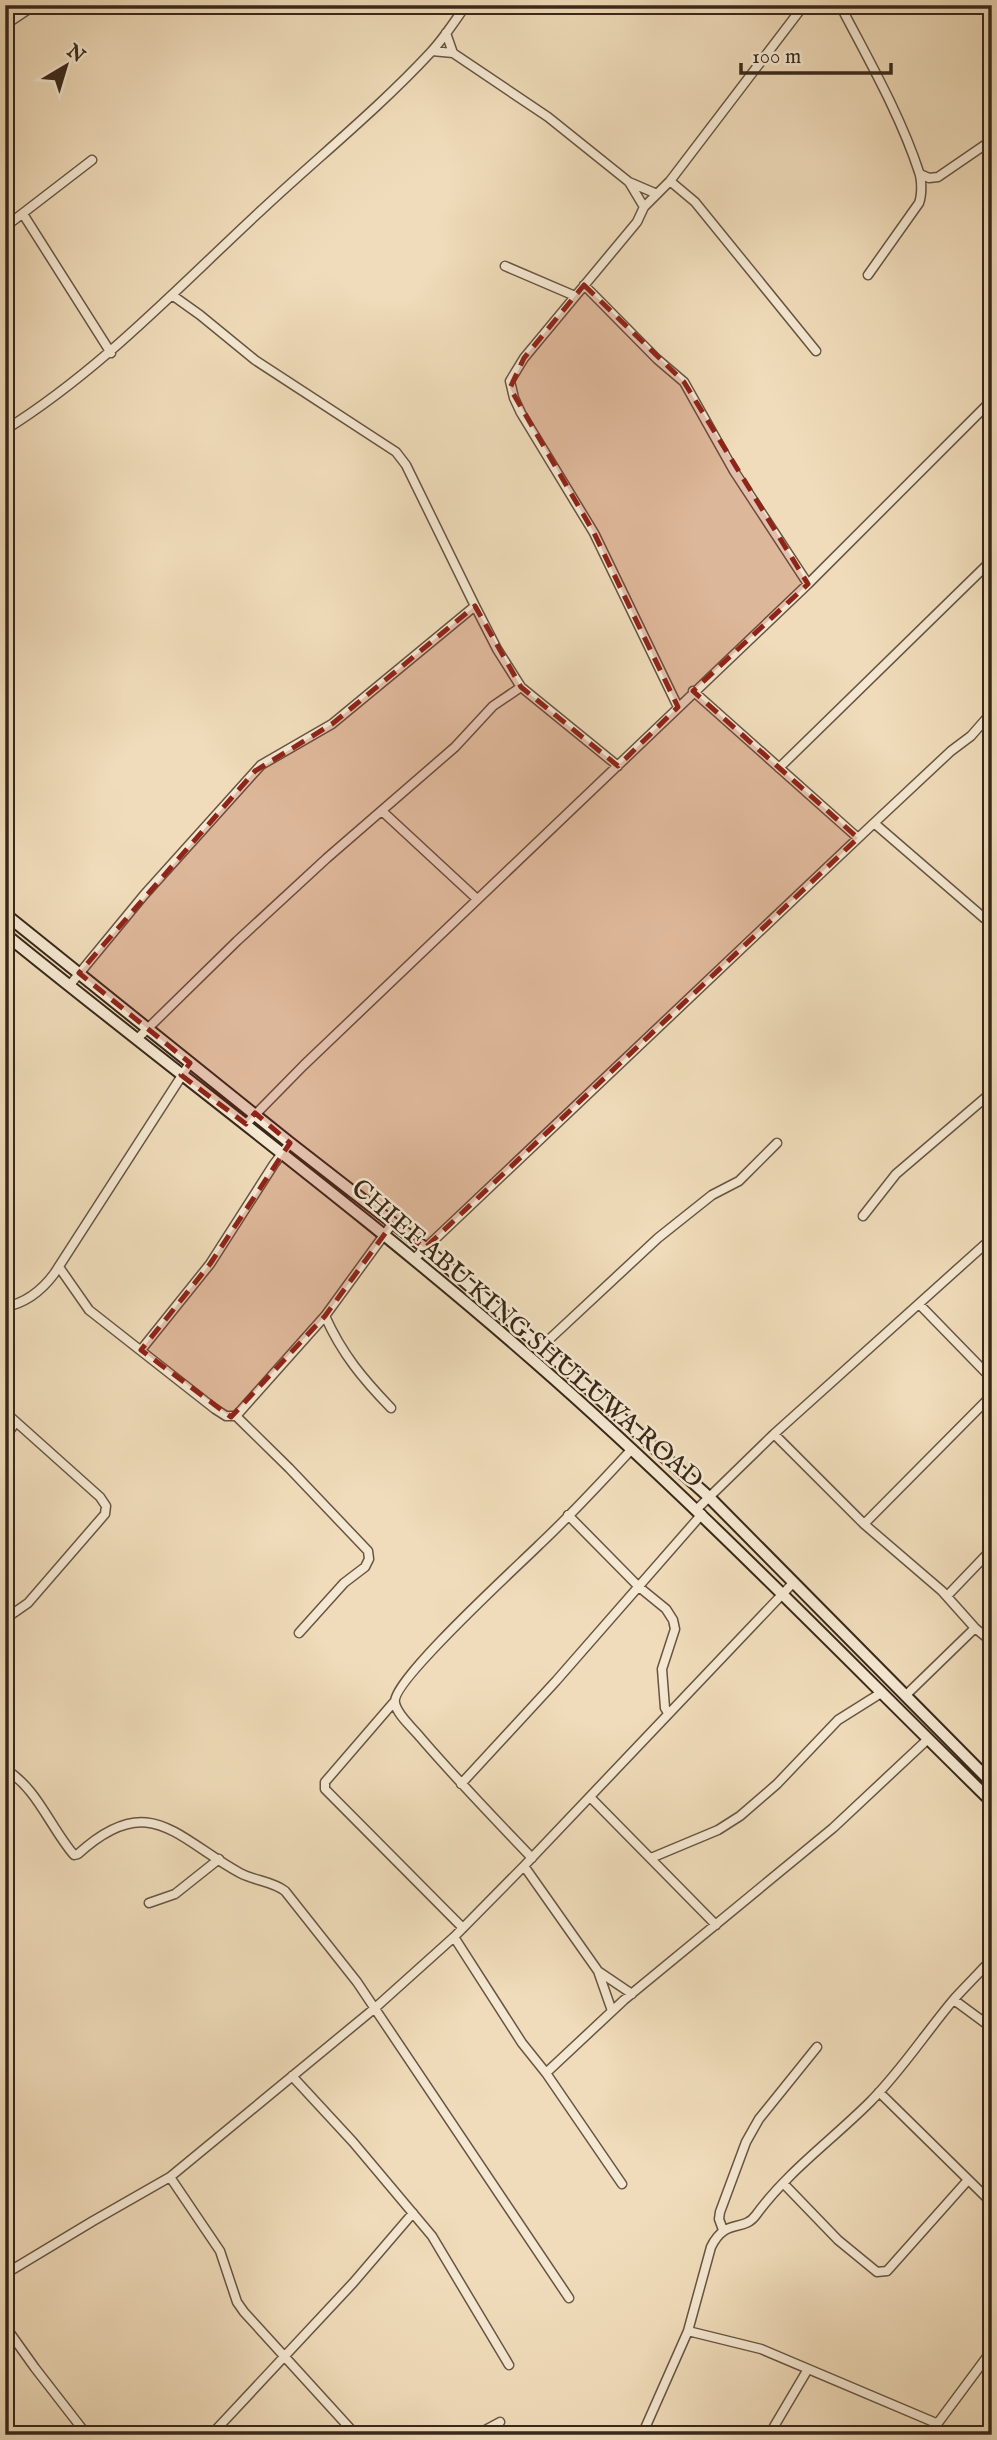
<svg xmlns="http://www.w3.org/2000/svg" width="997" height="2440" font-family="'IM FELL English',serif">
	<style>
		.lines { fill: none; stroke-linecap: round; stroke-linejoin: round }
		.street-casing { stroke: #675542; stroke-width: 11 }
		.secondary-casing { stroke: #39281a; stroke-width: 14 }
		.street { stroke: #f5e8d2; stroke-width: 8 }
		.secondary { stroke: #f5e8d2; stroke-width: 10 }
		.marked { fill: #8f2418; fill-opacity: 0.2; stroke: #8f2418; stroke-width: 5; stroke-dasharray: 14 9; stroke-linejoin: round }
		.labels { text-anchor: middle; stroke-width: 5; stroke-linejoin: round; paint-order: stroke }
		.street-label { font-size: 26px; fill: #39281a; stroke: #f5e8d2 }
	</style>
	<rect width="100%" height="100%" fill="#f0dcba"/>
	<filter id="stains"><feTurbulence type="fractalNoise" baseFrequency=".00286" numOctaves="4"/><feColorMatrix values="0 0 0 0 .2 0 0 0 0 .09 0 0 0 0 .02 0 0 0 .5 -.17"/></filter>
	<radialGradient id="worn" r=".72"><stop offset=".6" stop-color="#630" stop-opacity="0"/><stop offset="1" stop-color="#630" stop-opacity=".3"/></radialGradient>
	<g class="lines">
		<!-- street casing -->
		<g class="street-casing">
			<path id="street" d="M840 5C868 59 900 114 919 172 922 180 922 195 919 203L868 275
				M5 25 35 5
				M446 33 453 53
				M432 51 453 53 548 117 629 182 644 207
				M920 174 929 178 938 177 992 140
				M670 181 804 5
				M629 182 657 194
				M23 214 111 353
				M5 227 92 160
				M505 266 575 296
				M584 285 657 359 684 382 734 471 808 584
				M172 295 200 315 255 360 396 452 406 465 475 606 497 649 521 687 618 766
				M5 430C104 368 182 283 267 205 322 154 380 107 431 52 444 38 455 21 466 5
				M693 691 858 838
				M678 707 594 533 521 413 514 398 510 381 524 358 637 222 644 207 670 181 695 202 816 351
				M992 712 971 736 951 751 874 823 984 918 992 922
				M779 768 992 560
				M382 811 477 899
				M69 986 144 895 261 765 332 724 475 606
				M137 1039 237 941 327 858 455 747 493 706 521 687
				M246 1124 304 1065 808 584 992 400
				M863 1216 896 1174 992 1092
				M414 1259 874 823
				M59 1267 89 1310 215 1409 226 1416H236L325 1316 392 1224
				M919 1304 992 1379
				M5 1307C26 1303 42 1290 54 1274L190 1063
				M325 1316C342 1354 363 1379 391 1408
				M541 1347 658 1238 712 1195 739 1181 777 1143
				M141 1350 210 1264 274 1164 290 1143
				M5 1412 100 1497 106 1506 105 1514 28 1603 5 1619
				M236 1416 289 1468 368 1551 369 1559 365 1567 344 1583 299 1633
				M774 1434 864 1524 942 1591 975 1628 992 1642
				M5 1437 16 1422
				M697 1509 774 1434 992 1238
				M568 1515 639 1587 666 1609 673 1620 675 1629 662 1669 665 1708 668 1713
				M864 1524 992 1395
				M947 1596 992 1549
				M905 1696 975 1628
				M394 1702 325 1782V1789L463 1928
				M5 1769C37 1788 50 1827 74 1855L78 1854C149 1789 176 1838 240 1873 255 1881 272 1881 285 1891L357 1982 569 2298
				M461 1784 556 1681 702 1514
				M590 1797 716 1925
				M532 1858C494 1818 456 1779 420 1737 413 1728 397 1715 395 1703 390 1682 519 1565 540 1544 572 1514 602 1481 632 1449
				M651 1858 718 1830 740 1816 777 1784 838 1720 881 1693
				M524 1866 598 1971 612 2011
				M149 1903 175 1894 219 1859
				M454 1937 522 2043 546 2073 622 2184
				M598 1971 632 1994
				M954 2000 992 2028
				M546 2073 624 2000 833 1828 928 1739
				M292 2076 353 2142 432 2236 509 2365
				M879 2092 992 2203
				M170 2177 220 2251 237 2302 244 2312 356 2435
				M783 2183 838 2240 877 2272 887 2271 968 2180
				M723 2230 719 2219 720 2212 746 2142 759 2119 817 2047
				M5 2274 93 2221 170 2177 375 2008 454 1937 524 1866 793 1583
				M5 2326 35 2368 87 2435
				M688 2331 761 2349 936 2423
				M211 2435 353 2283 413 2213
				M476 2435 500 2422
				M642 2435 688 2331 711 2247C726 2217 743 2233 756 2215 787 2172 832 2140 870 2102 902 2070 926 2032 955 1998 967 1985 980 1972 992 1959
				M769 2435 808 2369
				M929 2435 992 2350"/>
		</g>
		<!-- secondary casing -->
		<g class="secondary-casing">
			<path id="secondary" d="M5 914 290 1143 425 1248 550 1354 709 1497 992 1783
				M5 934C181 1077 364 1212 535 1362 694 1501 841 1654 992 1802"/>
		</g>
		<!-- street -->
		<use href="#street" class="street"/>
		<!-- secondary -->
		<use href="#secondary" class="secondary"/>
	</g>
	<!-- marked area -->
	<path class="marked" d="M584 285 684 382 808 584 693 691 858 838 425 1248 392 1224 325 1316 231 1417 141 1350 210 1264 290 1143 255 1113 246 1124 181 1075 190 1063 79 973 255 771 332 724 475 606 521 687 618 766 678 707 594 533 510 388 524 358Z"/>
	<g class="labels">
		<!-- street labels -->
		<g class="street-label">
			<text transform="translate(528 1333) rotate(41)" y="9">CHIEF ABU KING SHULUWA ROAD</text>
		</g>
	</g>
	<!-- margin -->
	<rect width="997" height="2440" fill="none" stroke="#f0dcba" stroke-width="28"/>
	<rect x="7" y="7" width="983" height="2426" fill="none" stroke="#39281a" stroke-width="3.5"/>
	<rect x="14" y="14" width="969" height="2412" fill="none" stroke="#39281a" stroke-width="2"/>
	<!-- north arrow -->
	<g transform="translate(66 66) rotate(38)" stroke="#f5e8d2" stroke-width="5" paint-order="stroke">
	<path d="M0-5L12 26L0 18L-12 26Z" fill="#39281a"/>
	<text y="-10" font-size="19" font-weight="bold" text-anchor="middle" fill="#39281a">N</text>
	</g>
	<!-- scale -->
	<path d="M741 63v10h150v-10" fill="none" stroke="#39281a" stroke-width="3.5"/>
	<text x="752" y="63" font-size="21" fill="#39281a" stroke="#f5e8d2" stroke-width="5" paint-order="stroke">100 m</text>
	<rect width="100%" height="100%" filter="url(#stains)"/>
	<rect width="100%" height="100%" fill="url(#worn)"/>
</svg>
